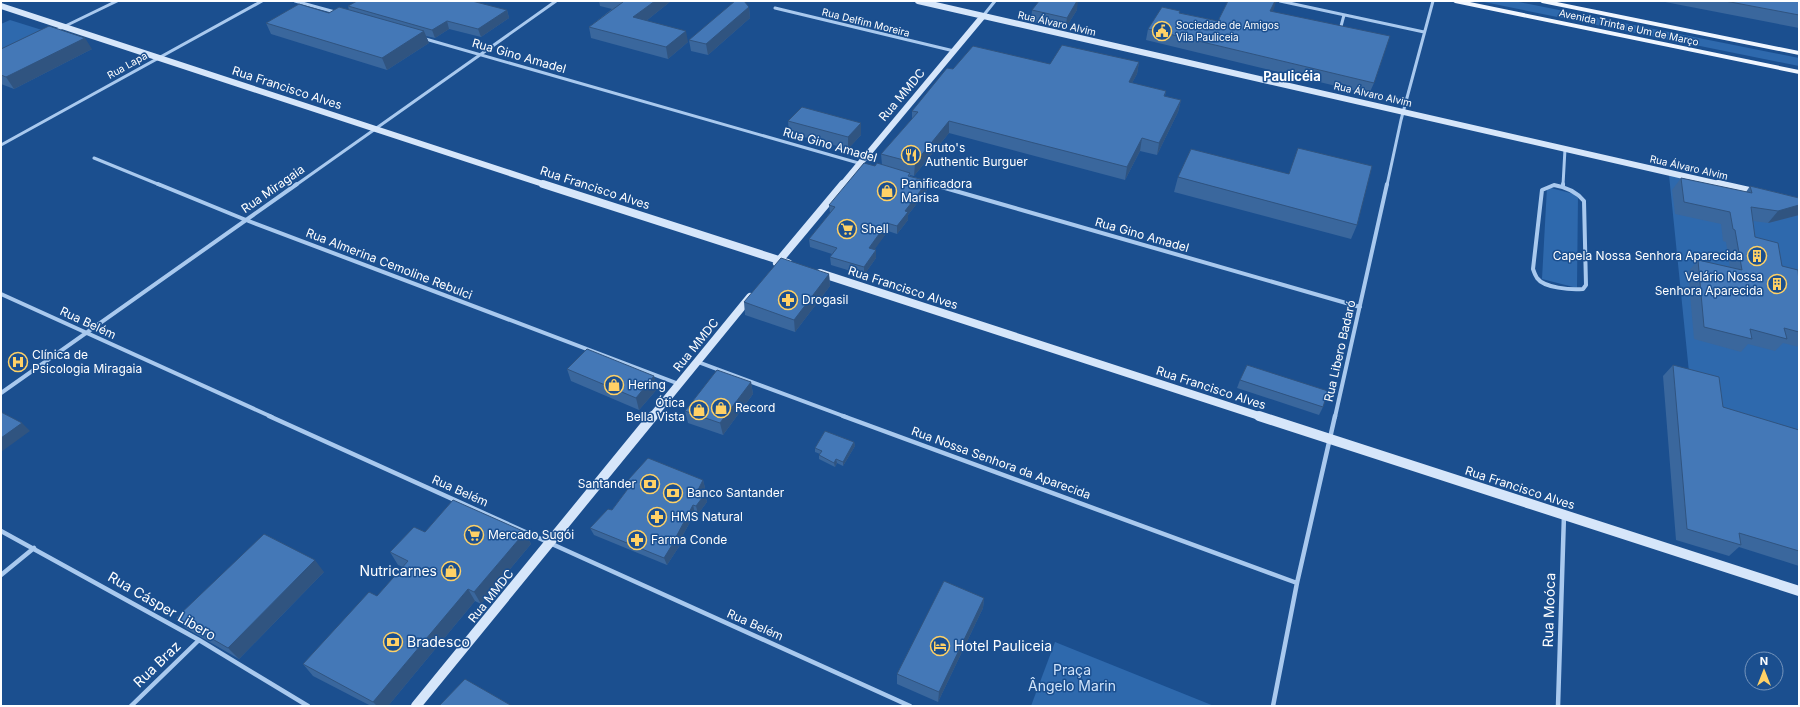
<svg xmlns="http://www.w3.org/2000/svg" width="1800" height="707" font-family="Inter,sans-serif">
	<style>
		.green { fill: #2e69ad }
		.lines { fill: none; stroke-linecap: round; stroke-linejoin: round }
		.street-far2 { stroke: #a9c9ee; stroke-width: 3 }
		.street-far1 { stroke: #a9c9ee; stroke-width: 4 }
		.street { stroke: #a9c9ee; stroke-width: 4.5 }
		.secondary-far2 { stroke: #d6e6fa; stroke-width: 6 }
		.secondary-far1 { stroke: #d6e6fa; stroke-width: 8 }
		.secondary { stroke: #d6e6fa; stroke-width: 10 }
		.primary { fill: #f0f6ff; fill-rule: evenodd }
		.wall { fill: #3a679d }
		.shaded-wall { fill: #305480 }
		.building { fill: #4478b7; stroke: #305480 }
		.labels { text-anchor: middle; stroke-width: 3; stroke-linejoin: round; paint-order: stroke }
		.far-street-label { font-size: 10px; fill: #fff; stroke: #1b4f8f }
		.far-poi-label { font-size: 10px; fill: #fff; stroke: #1b4f8f; text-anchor: start }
		.street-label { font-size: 12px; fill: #fff; stroke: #1b4f8f }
		.poi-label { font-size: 12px; fill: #fff; stroke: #1b4f8f; text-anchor: start }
		.far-district-label { font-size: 13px; font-weight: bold; fill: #fff; stroke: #1b4f8f }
		.near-poi-label { font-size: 14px; fill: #fff; stroke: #1b4f8f; text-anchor: start }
		.near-street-label { font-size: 14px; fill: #fff; stroke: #1b4f8f }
		.near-park-label { font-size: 14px; fill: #cfe3fa; stroke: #1b4f8f }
	</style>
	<rect width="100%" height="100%" fill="#1b4f8f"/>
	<!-- green -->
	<path class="green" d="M1479 1H1514L1799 58V66Z
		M10 20 42 30 1 49V24Z
		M1669 175 1799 204V442L1715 416 1690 382Z
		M1547 187 1578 195 1577 288 1542 279Z
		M1055 642 1214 706H1031Z"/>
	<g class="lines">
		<!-- street-far2 -->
		<path class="street-far2" d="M295 1 335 12
			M1280 1 1424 32
			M775 8 954 51
			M983 16 995 1
			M1340 30 1344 15
			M55 31 117 1
			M422 38 862 164
			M1 145 262 1
			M94 158 160 185
			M924 182 934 185
			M296 185 556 1
			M1387 185 1401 120 1433 1
			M1563 185 1565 149"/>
		<!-- street-far1 -->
		<path class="street-far1" d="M158 184 246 220 679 384
			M931 184 1360 307
			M1554 185C1566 187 1576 191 1584 201L1586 285 1583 289C1571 290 1544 288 1537 278 1535 275 1534 272 1533 269L1542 190Z
			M1563 186V184
			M1 294 272 417
			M698 362 846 417
			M1 393 297 184
			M1335 417 1387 184"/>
		<!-- street -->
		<path class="street" d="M269 416 910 706
			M843 416 1297 583
			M1 531 199 640 308 706
			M1 575 34 548
			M131 706 199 640
			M1273 706 1297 583 1335 416
			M1558 706 1564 515"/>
		<!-- secondary-far2 -->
		<path class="secondary-far2" d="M918 1 1723 185
			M1 6 546 185
			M842 185 983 16"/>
		<!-- secondary-far1 -->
		<path class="secondary-far1" d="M543 184 788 263
			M1718 184 1758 193
			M777 263 843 184
			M820 273 1262 417
			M652 417 750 297"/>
		<!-- secondary -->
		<path class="secondary" d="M1259 416 1799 591
			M416 706 653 416"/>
		<!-- primary -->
		<path class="primary" d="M1452 1H1465L1799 70V74L1455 3Z
			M1539 1H1552L1799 51V55L1542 3Z"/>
	</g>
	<!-- wall -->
	<path class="wall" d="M599 1H671L646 21 688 42 668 59 591 38 589 27 612 9 600 6Z
		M1228 1H1276L1272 12 1374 83 1369 94 1146 40 1148 29 1180 11V13L1218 21Z
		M1660 1H1799V28Z
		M348 6 507 10 509 18 481 37 449 29 435 38 426 36 429 43 387 70 271 34 266 23 349 10Z
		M749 7 750 18 708 55 691 51 689 40Z
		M1032 10H1077L1065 29 1031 22Z
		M1 49H92L14 89 1 84Z
		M1139 62 1137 74 1132 83 1166 91 1165 96 1181 100 1178 112 1157 155 1140 151 1125 180 949 133 914 176 910 175V176L928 181V189L908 215V220L897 234 888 231 874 249 876 250V258L864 275 831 265 830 257 832 254 810 247 809 239 830 213 829 205 875 166 882 165 881 154 912 119V111L953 69 1050 64Z
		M788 121 861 123V135L848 149 789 133Z
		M1178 177 1357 225 1351 239 1174 192Z
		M1681 178 1746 192 1750 186 1799 198V215L1768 223 1753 221 1755 237 1782 266 1799 282V347L1783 343 1775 351 1748 344 1741 352 1694 339 1688 272 1698 260 1730 267 1726 242 1723 241 1721 224 1675 214 1672 190Z
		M829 274 830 286 795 332 745 315 744 302Z
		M1673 365 1723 407 1799 430V566L1739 547 1729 556 1676 540 1663 376Z
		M567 369 658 388 639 410 571 381Z
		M1240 380 1323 407 1319 415 1237 388Z
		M751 382 753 394 723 435 688 423 685 411Z
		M854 442 855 446 843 466 837 463 835 467 819 459V455L820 454 815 452V448Z
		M628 480H703L705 488 703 493 705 494 707 502 698 514 695 513 679 542 680 545 667 565 594 535 590 528 612 510 630 486Z
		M425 532H525L531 544 481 604 475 601 388 706H371L313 676 303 664 377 596 403 567 398 565 390 552Z
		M324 572 239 659 187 629 176 618Z
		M984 598 983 608 938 702 897 684V674Z"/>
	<!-- shaded-wall -->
	<path class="shaded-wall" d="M655 1H671L636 29 633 17Z
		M1077 1H1078L1077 10 1065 29 1067 18Z
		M1275 1H1276L1274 9 1267 22 1270 11Z
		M749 7 750 18 708 55 706 44Z
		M507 10 509 18 481 37 478 29Z
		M447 21 449 29 435 38 432 30Z
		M424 31 429 43 387 70 382 58Z
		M686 31 688 42 668 59 666 47Z
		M85 38 92 49 14 89 6 77Z
		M1139 62 1137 74 1126 94 1129 82Z
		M1181 100 1178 112 1157 155 1159 143Z
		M949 121V133L914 176 915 163Z
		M861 123V135L848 149V137Z
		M1142 138 1140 151 1125 180 1127 167Z
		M928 181V189L908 215V220L897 234V226L905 211Z
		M1799 205V215L1768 223 1778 211Z
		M887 223 888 231 870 256 869 248Z
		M876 250V258L864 275V267Z
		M829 274 830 286 795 332 794 320Z
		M654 376 658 388 639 410 636 398Z
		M751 382 753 394 723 435 720 423Z
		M22 423 30 431 1 452V438Z
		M854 442 855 446 843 466V462Z
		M836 459 837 463 835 467 834 463Z
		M703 480 705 488 700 498 698 490Z
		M705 494 707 502 698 514 696 506Z
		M693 505 695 513 679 542 680 545 667 565 664 558Z
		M525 532 531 544 481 604 474 592Z
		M315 560 324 572 239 659 228 648Z
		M468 589 475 601 388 706H377L373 702Z
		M984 598 983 608 938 702 939 692Z"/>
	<!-- building -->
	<path class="building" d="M357 1H472L507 10 478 29 447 21 432 30 348 6Z
		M621 1H655L633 17 686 31 666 47 589 27 623 2Z
		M735 1H744L749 7 706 44 689 40Z
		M1039 1H1077L1067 18 1032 10Z
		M1228 1H1275L1270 11 1390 36 1374 83 1148 29 1162 7 1180 11 1179 13 1218 21Z
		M1725 1H1799V15Z
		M299 4 329 13 339 7 424 31 382 58 266 23Z
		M49 26 85 38 6 77 1 75V49Z
		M1062 45 1139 62 1129 82 1166 91 1164 96 1181 100 1159 143 1142 138 1127 167 949 121 915 163 881 154 918 112 912 111 947 68 953 69 973 46 1050 64Z
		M802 107 861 123 848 137 788 121Z
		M1298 148 1372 166 1357 225 1178 177 1191 149 1289 174Z
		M864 163 875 166 877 163 910 173 908 176 928 181 905 211 908 212 897 226 887 223 869 248 876 250 864 267 830 257 837 248 809 239 835 207 829 205Z
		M1681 178 1752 193 1750 186 1799 198V205L1778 211 1751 207 1755 237 1778 243 1782 266 1798 270 1799 282V332L1784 328 1787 339 1750 329 1752 339 1704 327 1698 260 1742 270 1735 230 1733 229 1730 212 1684 202Z
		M781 258 829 274 794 320 744 302Z
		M587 349 654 376 636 398 567 369Z
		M1247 365 1328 391 1323 407 1240 380Z
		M1673 365 1719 377 1723 407 1799 430V551L1739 533 1741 545 1687 529Z
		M717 370 751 382 720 423 685 411Z
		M1 412 22 423 1 438Z
		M825 431 854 442 843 462 836 459 834 463 819 455 822 451 815 448Z
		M648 458 703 480 698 490 705 494 696 506 693 505 676 537H677L664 558 590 528 608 509 612 510 633 482 628 480Z
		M453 500 525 532 474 592 468 589 373 702 303 664 369 592 377 596 408 561 390 552 414 527 425 532Z
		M264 534 315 560 228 648 176 618Z
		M944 581 984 598 939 692 897 674Z
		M465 679 512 706H439Z"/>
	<!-- icons -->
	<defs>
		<g id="civic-ring" transform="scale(1)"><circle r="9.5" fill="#1b4f8f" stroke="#ffd166" stroke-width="1.5"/><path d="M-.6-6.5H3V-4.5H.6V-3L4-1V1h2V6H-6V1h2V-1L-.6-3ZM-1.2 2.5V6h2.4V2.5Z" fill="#ffd166"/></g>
		<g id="restaurant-ring" transform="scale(1)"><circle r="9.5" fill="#1b4f8f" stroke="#ffd166" stroke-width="1.5"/><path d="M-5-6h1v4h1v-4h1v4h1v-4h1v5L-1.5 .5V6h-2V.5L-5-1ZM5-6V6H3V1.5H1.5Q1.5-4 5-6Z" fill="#ffd166"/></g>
		<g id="shop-ring" transform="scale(1)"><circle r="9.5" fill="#1b4f8f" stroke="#ffd166" stroke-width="1.5"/><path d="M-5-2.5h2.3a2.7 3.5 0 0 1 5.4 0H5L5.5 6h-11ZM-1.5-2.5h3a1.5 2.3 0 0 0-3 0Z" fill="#ffd166"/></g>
		<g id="supermarket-ring" transform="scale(1)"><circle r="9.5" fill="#1b4f8f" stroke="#ffd166" stroke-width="1.5"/><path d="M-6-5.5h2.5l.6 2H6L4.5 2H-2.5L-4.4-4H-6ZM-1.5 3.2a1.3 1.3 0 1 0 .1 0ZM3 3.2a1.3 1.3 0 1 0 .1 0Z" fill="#ffd166"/></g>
		<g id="building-ring" transform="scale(1)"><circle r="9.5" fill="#1b4f8f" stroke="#ffd166" stroke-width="1.5"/><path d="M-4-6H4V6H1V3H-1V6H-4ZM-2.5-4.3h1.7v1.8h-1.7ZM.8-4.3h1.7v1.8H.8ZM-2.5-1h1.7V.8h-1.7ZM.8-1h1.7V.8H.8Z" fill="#ffd166"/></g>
		<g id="pharmacy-ring" transform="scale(1)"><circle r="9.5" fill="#1b4f8f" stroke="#ffd166" stroke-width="1.5"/><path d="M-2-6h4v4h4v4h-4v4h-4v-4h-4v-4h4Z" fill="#ffd166"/></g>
		<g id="hospital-ring" transform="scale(1)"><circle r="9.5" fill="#1b4f8f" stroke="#ffd166" stroke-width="1.5"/><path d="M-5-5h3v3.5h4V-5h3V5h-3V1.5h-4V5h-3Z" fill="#ffd166"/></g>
		<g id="bank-ring" transform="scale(1)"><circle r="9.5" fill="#1b4f8f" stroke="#ffd166" stroke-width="1.5"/><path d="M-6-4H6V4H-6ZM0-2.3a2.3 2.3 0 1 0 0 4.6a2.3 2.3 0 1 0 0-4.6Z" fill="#ffd166"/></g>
		<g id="hotel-ring" transform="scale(1)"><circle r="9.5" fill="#1b4f8f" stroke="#ffd166" stroke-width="1.5"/><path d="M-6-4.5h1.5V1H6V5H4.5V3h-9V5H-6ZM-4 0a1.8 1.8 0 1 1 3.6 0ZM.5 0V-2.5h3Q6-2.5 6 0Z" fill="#ffd166"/></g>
	</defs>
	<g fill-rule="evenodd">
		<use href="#civic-ring" x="1162" y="31"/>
		<use href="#restaurant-ring" x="911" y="155"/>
		<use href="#shop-ring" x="887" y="191"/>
		<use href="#supermarket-ring" x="847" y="229"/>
		<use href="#building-ring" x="1757" y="256"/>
		<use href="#building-ring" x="1777" y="284"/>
		<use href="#pharmacy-ring" x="788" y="300"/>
		<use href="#hospital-ring" x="18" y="362"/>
		<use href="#shop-ring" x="614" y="385"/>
		<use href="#shop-ring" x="721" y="408"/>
		<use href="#shop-ring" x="699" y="410"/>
		<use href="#bank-ring" x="650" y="484"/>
		<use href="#bank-ring" x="673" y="493"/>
		<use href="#pharmacy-ring" x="657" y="517"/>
		<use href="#supermarket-ring" x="474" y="535"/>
		<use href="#pharmacy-ring" x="637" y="540"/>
		<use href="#shop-ring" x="451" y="571"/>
		<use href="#bank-ring" x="393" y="642"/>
		<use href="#hotel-ring" x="940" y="646"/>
	</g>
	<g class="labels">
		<!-- far-street labels -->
		<g class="far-street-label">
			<text transform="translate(866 22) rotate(14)" y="4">Rua Delfim Moreira</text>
			<text transform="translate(1057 23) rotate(13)" y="4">Rua Álvaro Alvim</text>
			<text transform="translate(1629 27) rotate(12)" y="4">Avenida Trinta e Um de Março</text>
			<text transform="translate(127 65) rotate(-29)" y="4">Rua Lapa</text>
			<text transform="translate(1373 94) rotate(13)" y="4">Rua Álvaro Alvim</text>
			<text transform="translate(1689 167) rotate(13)" y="4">Rua Álvaro Alvim</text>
		</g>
		<!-- far-poi labels -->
		<g class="far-poi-label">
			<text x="1176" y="29">Sociedade de Amigos<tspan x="1176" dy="12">Vila Pauliceia</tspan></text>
		</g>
		<!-- street labels -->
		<g class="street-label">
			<text transform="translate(519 56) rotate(16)" y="4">Rua Gino Amadel</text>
			<text transform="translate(287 88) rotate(18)" y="4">Rua Francisco Alves</text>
			<text transform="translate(902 95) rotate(-50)" y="4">Rua MMDC</text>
			<text transform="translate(830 145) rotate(16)" y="4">Rua Gino Amadel</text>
			<text transform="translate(595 188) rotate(18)" y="4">Rua Francisco Alves</text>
			<text transform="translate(273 189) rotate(-35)" y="4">Rua Miragaia</text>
			<text transform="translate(1142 235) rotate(16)" y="4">Rua Gino Amadel</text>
			<text transform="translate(389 264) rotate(21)" y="4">Rua Almerina Cemoline Rebulci</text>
			<text transform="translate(903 288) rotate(18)" y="4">Rua Francisco Alves</text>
			<text transform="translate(88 323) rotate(25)" y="4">Rua Belém</text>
			<text transform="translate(696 345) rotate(-51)" y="4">Rua MMDC</text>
			<text transform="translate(1340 351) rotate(-77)" y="4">Rua Libero Badaró</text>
			<text transform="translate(1211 388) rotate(18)" y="4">Rua Francisco Alves</text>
			<text transform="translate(1001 463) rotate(20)" y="4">Rua Nossa Senhora da Aparecida</text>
			<text transform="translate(1520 488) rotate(18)" y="4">Rua Francisco Alves</text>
			<text transform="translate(460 491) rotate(24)" y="4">Rua Belém</text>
			<text transform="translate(491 596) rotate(-51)" y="4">Rua MMDC</text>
			<text transform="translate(755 625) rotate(24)" y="4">Rua Belém</text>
		</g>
		<!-- poi labels -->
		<g class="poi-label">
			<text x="925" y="152">Bruto's<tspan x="925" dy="14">Authentic Burguer</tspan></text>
			<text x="901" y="188">Panificadora<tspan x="901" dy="14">Marisa</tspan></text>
			<text x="861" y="233">Shell</text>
			<text x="1743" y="260" text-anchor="end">Capela Nossa Senhora Aparecida</text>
			<text x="1763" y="281" text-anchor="end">Velário Nossa<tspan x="1763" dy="14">Senhora Aparecida</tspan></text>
			<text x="802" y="304">Drogasil</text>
			<text x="32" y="359">Clínica de<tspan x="32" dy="14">Psicologia Miragaia</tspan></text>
			<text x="628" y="389">Hering</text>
			<text x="685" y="407" text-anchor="end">Ótica<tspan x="685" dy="14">Bella Vista</tspan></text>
			<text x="735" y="412">Record</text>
			<text x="636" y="488" text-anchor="end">Santander</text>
			<text x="687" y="497">Banco Santander</text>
			<text x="671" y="521">HMS Natural</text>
			<text x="488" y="539">Mercado Sugói</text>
			<text x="651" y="544">Farma Conde</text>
		</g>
		<!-- far-district labels -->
		<g class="far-district-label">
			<text x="1292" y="81">Paulicéia</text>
		</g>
		<!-- near-poi labels -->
		<g class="near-poi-label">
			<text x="437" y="576" text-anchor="end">Nutricarnes</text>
			<text x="407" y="647">Bradesco</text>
			<text x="954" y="651">Hotel Pauliceia</text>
		</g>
		<!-- near-street labels -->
		<g class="near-street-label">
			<text transform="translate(162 606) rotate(30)" y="5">Rua Cásper Libero</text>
			<text transform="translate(1549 610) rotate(-88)" y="5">Rua Moóca</text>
			<text transform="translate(157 664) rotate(-44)" y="5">Rua Braz</text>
		</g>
		<!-- near-park labels -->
		<g class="near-park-label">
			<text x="1072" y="675">Praça<tspan x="1072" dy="16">Ângelo Marin</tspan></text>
		</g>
	</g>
	<!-- border -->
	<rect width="1800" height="707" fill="none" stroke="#ffffff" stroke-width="4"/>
	<!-- north arrow -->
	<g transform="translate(1764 671)"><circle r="19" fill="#1b4f8f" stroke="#7695bc"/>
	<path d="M0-3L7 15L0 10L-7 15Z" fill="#ffd166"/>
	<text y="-6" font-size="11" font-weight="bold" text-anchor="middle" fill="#ffffff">N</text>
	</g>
</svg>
